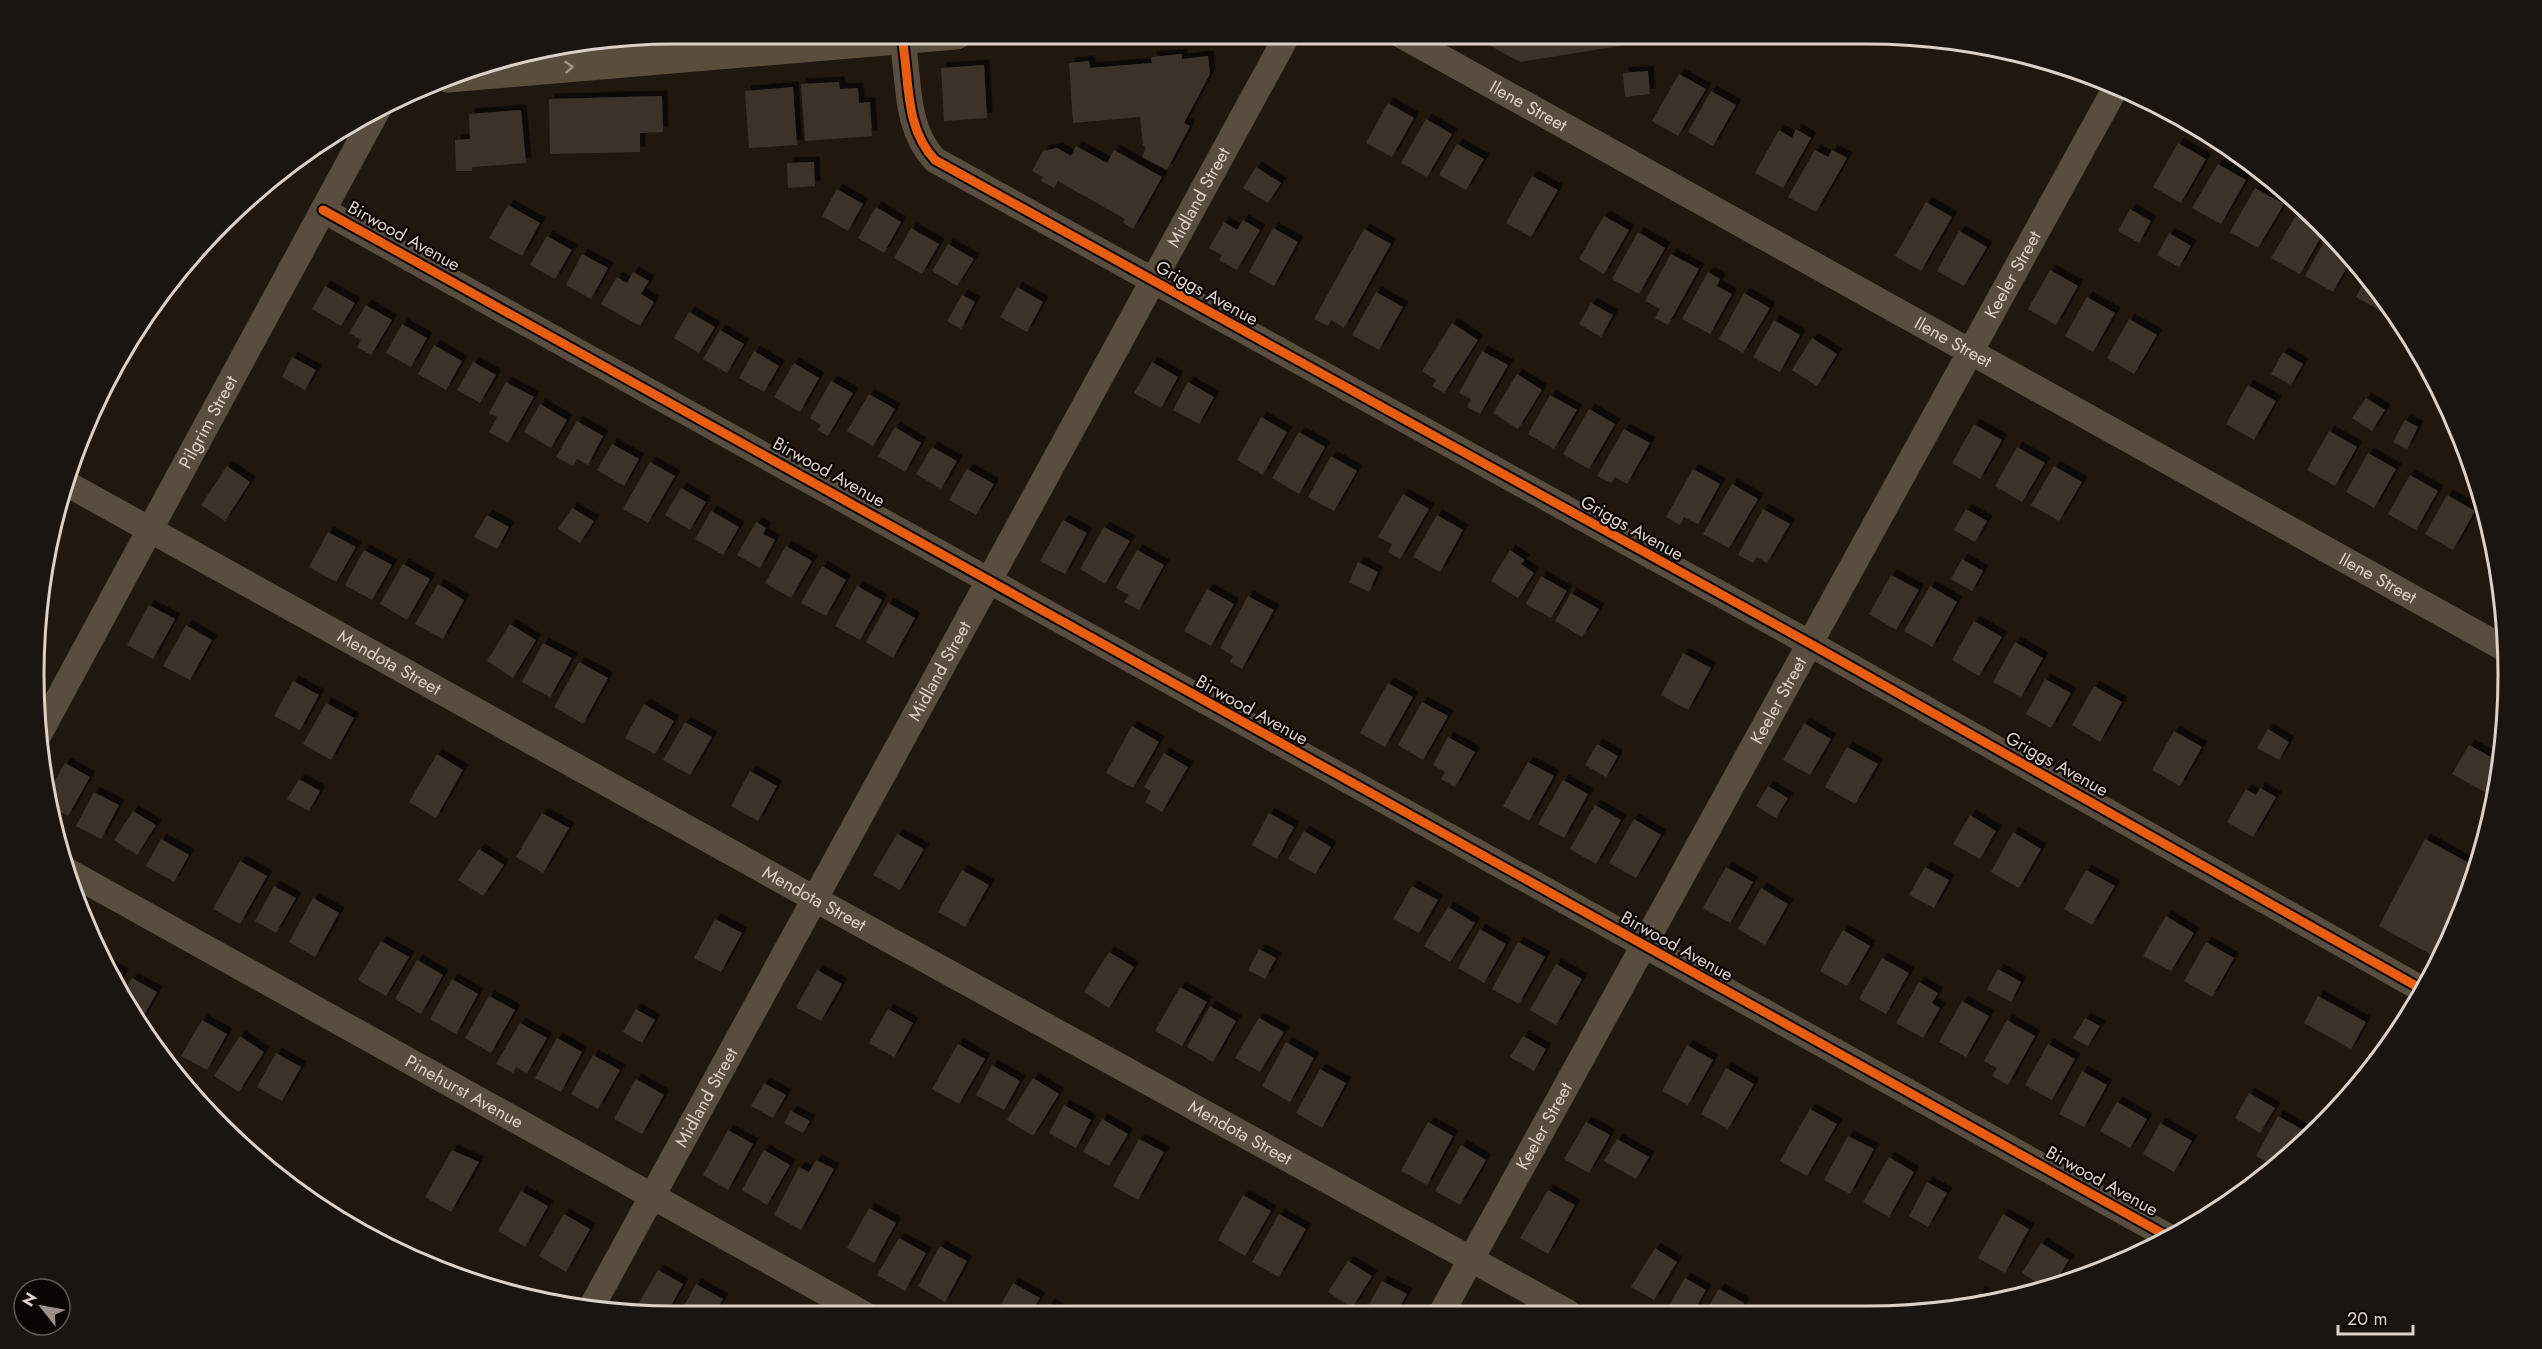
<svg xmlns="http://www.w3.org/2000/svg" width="2542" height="1349" font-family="Jost,sans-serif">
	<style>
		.building { fill: #3b332c; filter: url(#shadow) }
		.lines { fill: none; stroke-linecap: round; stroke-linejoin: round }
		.minor { stroke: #584d3e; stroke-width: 26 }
		.secondary { stroke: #594d3c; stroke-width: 33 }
		.cycleway-casing { stroke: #0a0502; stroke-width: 13 }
		.cycleway { stroke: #e95d12; stroke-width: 9 }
		.oneway { stroke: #a19689 }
		.labels { text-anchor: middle; stroke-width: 4.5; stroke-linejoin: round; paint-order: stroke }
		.street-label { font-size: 18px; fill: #dcd1c8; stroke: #0a0502 }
		.rim { fill: none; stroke: #dcd1c8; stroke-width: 3 }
	</style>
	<defs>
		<filter id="shadow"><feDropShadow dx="5.5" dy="-5.5" stdDeviation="0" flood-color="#0009"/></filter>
	</defs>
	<rect width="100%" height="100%" fill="#20170f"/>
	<!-- building -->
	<path class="building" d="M1469 34H1623L1625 45 1520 62Z
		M1182 54V59L1208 56 1210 74 1184 123 1190 126 1167 170 1142 157 1146 147 1143 145 1140 117 1073 123 1069 63 1089 61 1090 68 1152 63 1151 57Z
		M984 65 987 118 944 121 941 68Z
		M1648 71 1650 94 1625 97 1623 73Z
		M1679 74 1706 89 1678 136 1652 121Z
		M839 82 840 89 858 88 859 103 870 102 872 136 805 141 801 84Z
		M793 87 797 145 749 148 745 91Z
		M1711 91 1736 105 1713 146 1688 132Z
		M662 96 663 132 640 133V152L550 154 549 99Z
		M1388 103 1414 118 1392 157 1366 143Z
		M521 110 526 163 472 167V171H456L455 140 470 139 469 114Z
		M1426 119 1452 134 1427 177 1401 163Z
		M1796 129 1811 138 1783 188 1755 173 1779 130 1792 138Z
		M2178 143 2206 159 2181 203 2153 187Z
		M1457 144 1484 159 1466 190 1439 175Z
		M1076 146 1107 163 1114 150 1162 177 1133 229 1123 223 1125 219 1058 181 1054 188 1041 181 1043 177 1032 171 1043 151 1057 148 1071 156Z
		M1815 150 1828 157 1832 150 1847 158 1816 212 1788 197Z
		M814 162 815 186 788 188 787 163Z
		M2218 164 2246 180 2221 224 2192 208Z
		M1256 167 1281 183 1268 203 1243 188Z
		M1532 176 1558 190 1531 237 1506 223Z
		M2255 188 2284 204 2258 248 2230 232Z
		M837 189 863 204 848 231 822 216Z
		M1926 202 1952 217 1921 271 1895 256Z
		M508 205 540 223 522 256 489 238Z
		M876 207 901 222 884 253 858 238Z
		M2130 209 2151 221 2139 243 2118 231Z
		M2297 214 2325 230 2300 274 2271 258Z
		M1604 216 1629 230 1604 274 1579 259Z
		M1243 220 1260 230 1237 270 1219 260 1222 255 1209 248 1224 222 1237 230Z
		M911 228 939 244 922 274 894 258Z
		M1273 228 1298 242 1274 286 1249 272Z
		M1364 229 1391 244 1344 328 1331 320 1328 326 1314 319Z
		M1959 231 1987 247 1964 286 1937 271Z
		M1638 232 1665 248 1639 294 1612 279Z
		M2169 233 2191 246 2179 267 2157 255Z
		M2329 233 2352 258 2333 292 2305 276Z
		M547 236 572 250 555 279 530 265Z
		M948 244 974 259 957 286 932 271Z
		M582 254 608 268 591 299 566 285Z
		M1671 254 1699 269 1668 325 1655 318 1660 309 1645 301Z
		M2050 270 2078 286 2056 325 2028 309Z
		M633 272 649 281 641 294 654 302 640 326 601 304 617 277 627 283Z
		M1708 272 1720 279 1717 286 1732 294 1710 334 1682 319Z
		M2368 275 2389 304 2384 313 2356 297Z
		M325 286 355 303 341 326 312 309Z
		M1017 287 1043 302 1027 332 1000 317Z
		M1376 292 1403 307 1379 350 1352 335Z
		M1744 293 1770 308 1743 353 1719 339Z
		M962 295 975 302 961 329 947 321Z
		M2087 297 2115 313 2093 352 2065 336Z
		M1591 303 1613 315 1601 337 1579 324Z
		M366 305 392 320 371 355 357 347 361 340 349 333Z
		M689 312 715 327 699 353 674 338Z
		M2129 319 2157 335 2134 374 2107 358Z
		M1774 320 1800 335 1780 372 1753 357Z
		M1452 323 1478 340 1444 393 1432 386 1436 380 1422 371Z
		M402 324 427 338 411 367 386 353Z
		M720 330 744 344 727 373 703 359Z
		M1812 338 1837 354 1817 386 1792 370Z
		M434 345 462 361 446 390 418 374Z
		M754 351 779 366 764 392 739 378Z
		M1482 351 1508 365 1480 414 1467 407 1471 399 1459 393Z
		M2283 352 2303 364 2291 385 2271 374Z
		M292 357 316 370 305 390 282 377Z
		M473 362 496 375 480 403 457 390Z
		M1152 362 1178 377 1161 408 1134 393Z
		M794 363 819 378 800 412 774 397Z
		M1517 374 1542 390 1518 429 1493 413Z
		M831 381 853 393 828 436 818 430 821 425 810 418Z
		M506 382 534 397 508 443 489 432 497 417 489 413Z
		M1188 382 1214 397 1199 424 1173 410Z
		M2248 385 2276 401 2254 440 2226 424Z
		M869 394 895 409 873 446 847 431Z
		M1550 395 1577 410 1554 449 1528 434Z
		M2366 398 2385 410 2372 431 2352 418Z
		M540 404 567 420 551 448 524 432Z
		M1589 409 1615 424 1589 469 1563 454Z
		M1261 417 1287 432 1263 475 1237 460Z
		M2405 420 2418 427 2407 449 2393 442Z
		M577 421 603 436 588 465 577 459 573 466 556 457Z
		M1974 424 2002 440 1980 479 1952 463Z
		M895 427 921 443 905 472 878 456Z
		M1624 429 1650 443 1627 484 1615 477 1611 483 1597 476Z
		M2329 431 2357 447 2335 486 2307 470Z
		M1299 432 1325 447 1299 494 1272 478Z
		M612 444 639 459 624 486 597 470Z
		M932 447 957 461 941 489 916 474Z
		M2017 447 2045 463 2022 502 1995 486Z
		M2368 453 2396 469 2374 508 2346 492Z
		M1331 456 1357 471 1334 511 1308 497Z
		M650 462 675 476 648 523 623 509Z
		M227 466 250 482 225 521 201 505Z
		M2054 466 2082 482 2059 521 2031 505Z
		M967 469 994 484 976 515 949 500Z
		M1693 469 1720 484 1698 524 1684 517 1680 525 1666 517Z
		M2410 475 2438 491 2416 530 2388 514Z
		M1732 484 1758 499 1729 548 1703 534Z
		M681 488 706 502 690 530 665 515Z
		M1403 494 1429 509 1400 559 1388 552 1392 544 1378 537Z
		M2447 495 2475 511 2453 550 2425 534Z
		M572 508 594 521 580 543 558 529Z
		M1763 509 1790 524 1767 563 1757 557 1753 563 1738 555Z
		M1966 509 1987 521 1975 542 1954 530Z
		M711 511 739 527 723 555 695 539Z
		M487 515 509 527 497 549 474 537Z
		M1437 515 1463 530 1440 572 1413 557Z
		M1063 520 1087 533 1065 574 1040 561Z
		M756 522 766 528 763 534 775 540 760 568 737 555Z
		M1104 527 1130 541 1105 584 1080 569Z
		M328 532 356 547 336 582 309 567Z
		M786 546 812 561 791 598 765 583Z
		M364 550 392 565 372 600 345 585Z
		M1137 550 1164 565 1139 610 1124 602 1129 595 1116 588Z
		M1510 550 1525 560 1521 564 1534 573 1518 598 1491 581Z
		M1962 559 1983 571 1972 591 1951 579Z
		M1358 562 1378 572 1369 592 1349 582Z
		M403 564 430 579 407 620 380 604Z
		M822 566 846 580 826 616 801 603Z
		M1891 575 1919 590 1896 630 1869 614Z
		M1541 576 1567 591 1551 618 1526 604Z
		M438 584 464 600 443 639 415 624Z
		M857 586 882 600 860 640 835 626Z
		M1930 586 1957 602 1932 647 1904 631Z
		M1207 589 1234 604 1211 646 1184 631Z
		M1571 593 1599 609 1582 637 1555 621Z
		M1248 596 1274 610 1242 669 1230 662 1233 656 1220 648Z
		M888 603 915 618 893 658 866 642Z
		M149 605 175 619 153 659 127 645Z
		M1974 621 2002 637 1979 676 1952 660Z
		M510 624 536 640 513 678 487 661Z
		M186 625 212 640 190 680 163 666Z
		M2015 642 2043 658 2021 697 1993 682Z
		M543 643 572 658 550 697 522 682Z
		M1683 653 1711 668 1688 710 1661 695Z
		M579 662 608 678 583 724 554 707Z
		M2045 679 2071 693 2051 728 2026 714Z
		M293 681 319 695 300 730 274 716Z
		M1388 683 1413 697 1385 747 1360 733Z
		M2094 686 2122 702 2100 742 2072 725Z
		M1422 702 1448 716 1423 760 1398 745Z
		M326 703 354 718 331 760 303 744Z
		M644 704 674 721 655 754 625 738Z
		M2505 704V726L2496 721Z
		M685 722 712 737 690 775 663 760Z
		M1804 723 1831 739 1810 775 1783 760Z
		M1132 726 1159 742 1133 788 1106 773Z
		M2268 729 2289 742 2279 760 2257 748Z
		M2174 731 2202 747 2180 786 2152 770Z
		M1448 737 1475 752 1455 787 1441 779 1445 772 1433 765Z
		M1597 744 1618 756 1606 777 1585 765Z
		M2469 745 2502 763 2494 797 2452 774Z
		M1847 747 1878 764 1855 804 1825 787Z
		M1164 753 1188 767 1162 812 1145 802 1151 791 1144 787Z
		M437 754 463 770 436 818 409 802Z
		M1528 762 1554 776 1529 821 1503 806Z
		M65 763 90 777 68 816 49 805 47 794Z
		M750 771 777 786 758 821 731 806Z
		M299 779 320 791 309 811 287 799Z
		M1563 780 1588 794 1564 838 1538 824Z
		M1768 786 1788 798 1776 818 1756 806Z
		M2260 788 2276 797 2253 837 2227 822 2246 789 2256 795Z
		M94 792 119 805 101 839 76 826Z
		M1595 805 1621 820 1596 864 1570 849Z
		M133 811 156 825 137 855 114 840Z
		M542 813 569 828 543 873 516 857Z
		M1269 813 1294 827 1277 859 1252 845Z
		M1970 815 1996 831 1980 859 1953 844Z
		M1634 819 1661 835 1636 878 1609 863Z
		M1304 831 1331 847 1315 874 1288 859Z
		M2013 832 2041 849 2019 888 1991 872Z
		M897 834 924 849 900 890 873 875Z
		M161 839 189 855 174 882 146 866Z
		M2425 839 2478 868 2475 880 2439 959 2379 926Z
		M479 849 504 865 483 896 458 880Z
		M240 861 267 876 240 924 213 909Z
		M1726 867 1753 882 1730 923 1703 908Z
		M1925 867 1949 880 1934 908 1909 895Z
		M962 870 989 885 965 927 938 912Z
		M2086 870 2115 886 2092 925 2064 909Z
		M274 886 296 898 276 933 255 921Z
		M1412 886 1438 900 1419 933 1393 919Z
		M1761 888 1788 904 1765 945 1738 929Z
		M313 898 339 913 315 957 289 942Z
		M1448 907 1475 923 1450 962 1424 946Z
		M2166 916 2194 933 2171 971 2143 956Z
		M715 919 742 933 721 972 694 958Z
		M1480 929 1506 944 1484 983 1458 968Z
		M1843 930 1870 946 1847 986 1820 971Z
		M381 941 409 957 386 996 358 980Z
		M1518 942 1545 957 1519 1004 1492 989Z
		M2206 942 2234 958 2212 997 2184 981Z
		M1259 949 1276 958 1265 979 1248 970Z
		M1109 952 1134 967 1109 1008 1084 992Z
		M1882 958 1909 973 1886 1014 1859 999Z
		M417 960 443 975 421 1014 395 999Z
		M105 964 123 974 117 985Z
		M1556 964 1582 979 1556 1025 1530 1010Z
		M1998 969 2021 982 2011 1002 1987 989Z
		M817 970 842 984 821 1021 796 1007Z
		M132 978 157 992 138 1026 122 995Z
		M452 979 478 994 456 1034 430 1019Z
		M1919 982 1938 993 1932 1003 1940 1008 1923 1038 1896 1023Z
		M1180 987 1207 1002 1182 1046 1155 1031Z
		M489 996 515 1010 491 1053 465 1038Z
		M2318 996 2366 1022 2351 1049 2304 1023Z
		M1962 1001 1989 1016 1966 1057 1939 1042Z
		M1210 1006 1236 1021 1213 1062 1187 1047Z
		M636 1009 655 1020 642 1043 623 1032Z
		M888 1009 913 1023 894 1057 869 1043Z
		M1259 1018 1284 1032 1260 1072 1235 1058Z
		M2085 1018 2100 1026 2088 1046 2073 1038Z
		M202 1020 227 1034 207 1070 181 1056Z
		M2007 1020 2035 1036 2008 1085 1992 1076 1997 1068 1984 1061Z
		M520 1023 547 1038 527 1073 516 1067 513 1073 496 1064Z
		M240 1036 264 1052 239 1092 214 1076Z
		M1523 1036 1546 1049 1534 1071 1510 1057Z
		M557 1038 582 1052 561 1092 535 1078Z
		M1286 1042 1314 1058 1290 1102 1262 1086Z
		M958 1044 985 1059 959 1104 932 1089Z
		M2048 1044 2075 1059 2052 1100 2025 1085Z
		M1687 1045 1713 1060 1688 1105 1662 1091Z
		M276 1053 301 1067 282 1101 257 1087Z
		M593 1055 620 1070 598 1109 571 1094Z
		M992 1065 1020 1081 1004 1110 976 1095Z
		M1726 1068 1754 1084 1728 1129 1701 1114Z
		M1320 1069 1346 1083 1322 1128 1296 1113Z
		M2082 1071 2107 1085 2084 1127 2059 1114Z
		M1033 1078 1059 1094 1033 1136 1007 1120Z
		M636 1079 664 1095 642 1134 614 1119Z
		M764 1083 786 1095 773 1118 751 1106Z
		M2249 1093 2275 1108 2260 1133 2235 1118Z
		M2117 1102 2147 1119 2130 1148 2100 1131Z
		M1064 1105 1091 1120 1076 1148 1049 1133Z
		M1810 1109 1837 1124 1807 1176 1780 1161Z
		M791 1111 810 1121 803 1133 784 1123Z
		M2278 1116 2312 1135 2274 1166 2256 1156Z
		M1102 1119 1128 1134 1109 1166 1083 1152Z
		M1428 1122 1453 1136 1427 1185 1401 1171Z
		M1586 1122 1610 1135 1589 1173 1564 1159Z
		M2160 1123 2192 1141 2174 1172 2143 1154Z
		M728 1130 753 1144 728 1190 703 1175Z
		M1848 1136 1874 1149 1850 1194 1824 1180Z
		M1139 1139 1164 1152 1138 1200 1113 1186Z
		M1617 1139 1649 1157 1636 1179 1604 1161Z
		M1461 1145 1486 1160 1460 1205 1435 1191Z
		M452 1150 479 1162 451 1212 425 1197Z
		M764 1150 790 1165 767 1205 742 1190Z
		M1889 1157 1914 1172 1889 1217 1863 1202Z
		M816 1160 834 1169 801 1230 774 1215 799 1167 809 1172Z
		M1927 1182 1947 1193 1928 1227 1909 1216Z
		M1548 1190 1575 1205 1548 1254 1520 1238Z
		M521 1191 548 1206 525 1247 498 1231Z
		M1243 1195 1271 1211 1245 1256 1218 1240Z
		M869 1208 896 1223 874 1263 847 1248Z
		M564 1214 590 1229 566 1272 539 1256Z
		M1279 1214 1306 1229 1279 1277 1252 1262Z
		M2003 1214 2029 1229 2005 1273 1978 1258Z
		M899 1238 926 1253 905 1291 877 1275Z
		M2041 1243 2069 1260 2052 1287 2046 1288 2022 1273Z
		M940 1246 967 1261 945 1302 918 1286Z
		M1655 1248 1677 1262 1654 1300 1631 1287Z
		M1348 1261 1372 1276 1352 1308 1328 1292Z
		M658 1270 683 1284 666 1315H652L637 1306Z
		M1685 1278 1706 1290 1694 1311H1666Z
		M1382 1281 1407 1294 1397 1312H1365Z
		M1013 1283 1040 1298 1031 1313 996 1314Z
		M696 1284 723 1299 714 1314 679 1315Z
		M1719 1289 1744 1303 1740 1311H1706Z
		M1980 1292 1994 1301 1971 1306Z
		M1049 1304 1065 1313H1044Z"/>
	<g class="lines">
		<!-- minor -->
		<g class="minor">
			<path id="s1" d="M1399 34 2507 650"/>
			<path d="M902 38C910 81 904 127 935 160L1809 643 2425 991"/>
			<path d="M323 210 2167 1236"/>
			<path id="s2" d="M64 482 842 914 1567 1312"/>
			<path id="s3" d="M38 736 379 107"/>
			<path id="s4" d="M64 869 864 1314"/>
			<path id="s5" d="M591 1308 1288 34"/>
			<path id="s6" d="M1442 1312 2115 89"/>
		</g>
		<!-- secondary -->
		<path class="secondary" d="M448 76 956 33"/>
		<!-- cycleway casing -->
		<g class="cycleway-casing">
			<path id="cycleway" d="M902 38C910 81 904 127 935 160L1809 643 2425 991
				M323 210 2167 1236"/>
		</g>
		<!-- cycleway -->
		<use href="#cycleway" class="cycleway"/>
	</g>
	<!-- one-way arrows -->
	<defs><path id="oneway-chevron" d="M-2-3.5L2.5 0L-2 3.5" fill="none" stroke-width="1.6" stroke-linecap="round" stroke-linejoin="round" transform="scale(1.5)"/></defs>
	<use class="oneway" href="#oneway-chevron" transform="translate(569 67) rotate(-5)"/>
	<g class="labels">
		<!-- street labels -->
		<g class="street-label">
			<text dy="6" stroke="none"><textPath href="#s1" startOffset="148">Ilene Street</textPath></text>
			<text dy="6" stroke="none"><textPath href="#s5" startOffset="1266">Midland Street</textPath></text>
			<text transform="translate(404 236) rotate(29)" y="6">Birwood Avenue</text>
			<text dy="6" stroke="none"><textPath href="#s6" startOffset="1184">Keeler Street</textPath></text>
			<text transform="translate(1207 293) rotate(29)" y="6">Griggs Avenue</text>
			<text dy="6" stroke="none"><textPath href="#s1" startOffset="634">Ilene Street</textPath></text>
			<text dy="6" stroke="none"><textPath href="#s3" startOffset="357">Pilgrim Street</textPath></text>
			<text transform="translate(829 472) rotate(29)" y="6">Birwood Avenue</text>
			<text transform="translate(1632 528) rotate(29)" y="6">Griggs Avenue</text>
			<text dy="6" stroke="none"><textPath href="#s1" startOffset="1120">Ilene Street</textPath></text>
			<text dy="6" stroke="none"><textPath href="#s2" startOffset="372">Mendota Street</textPath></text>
			<text dy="6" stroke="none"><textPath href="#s5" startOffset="726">Midland Street</textPath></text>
			<text dy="6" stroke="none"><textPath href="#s6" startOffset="698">Keeler Street</textPath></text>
			<text transform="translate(1252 710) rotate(29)" y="6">Birwood Avenue</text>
			<text transform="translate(2057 764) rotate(29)" y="6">Griggs Avenue</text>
			<text dy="6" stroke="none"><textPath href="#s2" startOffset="858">Mendota Street</textPath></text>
			<text transform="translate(1677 946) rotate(29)" y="6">Birwood Avenue</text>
			<text dy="6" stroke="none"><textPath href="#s4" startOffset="458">Pinehurst Avenue</textPath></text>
			<text dy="6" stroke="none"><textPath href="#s5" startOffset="240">Midland Street</textPath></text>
			<text dy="6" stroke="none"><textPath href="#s6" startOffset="212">Keeler Street</textPath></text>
			<text dy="6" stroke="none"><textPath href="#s2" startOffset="1344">Mendota Street</textPath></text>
			<text transform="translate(2102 1181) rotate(29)" y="6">Birwood Avenue</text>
		</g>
	</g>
	<!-- crop -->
	<path d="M0 0H2542V1349H0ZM675 44H1867A631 631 0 0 1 2498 675V675A631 631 0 0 1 1867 1306H675A631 631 0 0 1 44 675V675A631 631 0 0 1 675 44Z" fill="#1b1512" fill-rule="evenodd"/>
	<path class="rim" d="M675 44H1867A631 631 0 0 1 2498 675V675A631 631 0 0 1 1867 1306H675A631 631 0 0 1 44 675V675A631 631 0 0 1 675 44Z"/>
	<!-- north arrow -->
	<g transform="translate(42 1307) rotate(301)"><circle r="28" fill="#0a0502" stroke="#5e5751" stroke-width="1.5"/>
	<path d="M0-4.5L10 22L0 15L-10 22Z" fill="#9a9087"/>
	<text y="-9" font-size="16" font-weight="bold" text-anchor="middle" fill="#dcd1c8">N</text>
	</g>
	<!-- scale -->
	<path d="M2338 1325v9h75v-9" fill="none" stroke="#dcd1c8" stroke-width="3"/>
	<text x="2347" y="1325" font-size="18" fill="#dcd1c8" stroke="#0a0502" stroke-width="4.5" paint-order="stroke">20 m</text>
</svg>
